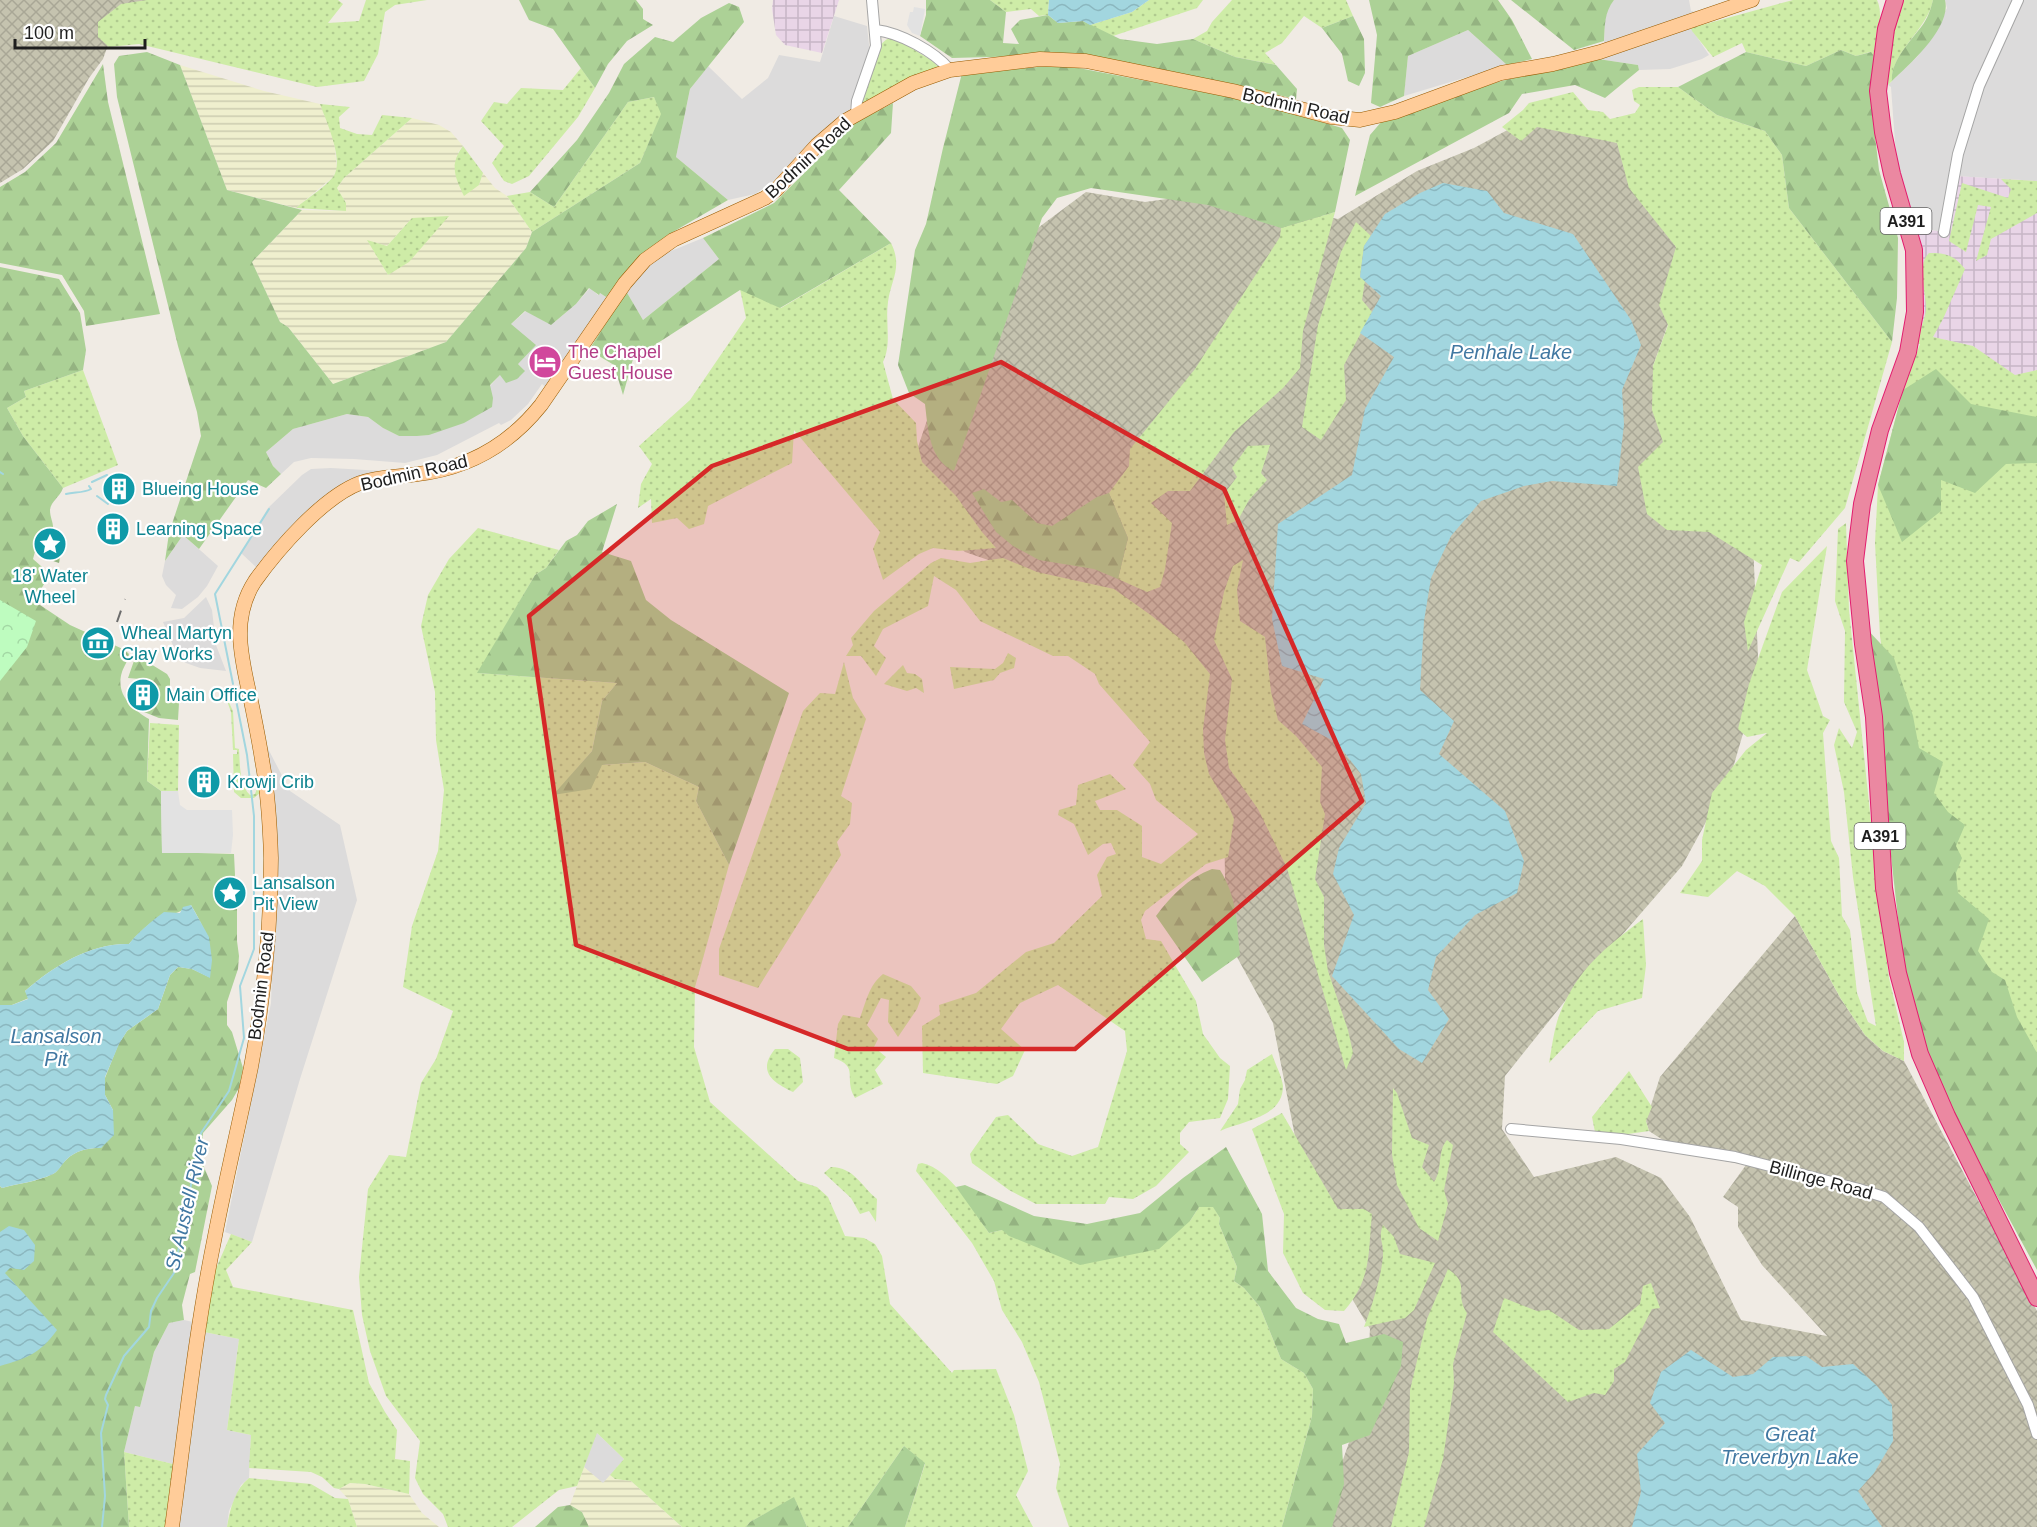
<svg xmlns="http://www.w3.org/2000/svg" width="2037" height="1527" font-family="Arial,sans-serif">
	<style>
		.residential { fill: #dcdbdb }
		.industrial { fill: url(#industrial-grid) }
		.construction { fill: url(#construction-cross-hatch) }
		.farmland { fill: url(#farmland-rules); fill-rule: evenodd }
		.grass { fill: url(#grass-dots) }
		.forest { fill: url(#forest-firs) }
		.park { fill: url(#park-crowns) }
		.parking { fill: #e2e2e2 }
		.water { fill: url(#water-waves) }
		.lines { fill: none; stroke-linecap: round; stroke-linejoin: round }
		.stream { stroke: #a2d6df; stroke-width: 2 }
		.minor-casing { stroke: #a5a5a5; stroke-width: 12 }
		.major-casing { stroke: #985b00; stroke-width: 15 }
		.highway-casing { stroke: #e21c6e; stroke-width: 18 }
		.minor { stroke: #fff; stroke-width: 10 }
		.major { stroke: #fc9; stroke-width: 14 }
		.highway { stroke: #eb88a1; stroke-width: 16 }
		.rail { stroke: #6c6c6c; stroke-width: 2; stroke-dasharray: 12 12; stroke-linecap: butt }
		.marked { fill: #d62828; fill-opacity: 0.2; stroke: #d62828; stroke-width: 4.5; stroke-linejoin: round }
		.labels { text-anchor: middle; stroke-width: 4.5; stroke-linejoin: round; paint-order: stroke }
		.shield { fill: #fff; stroke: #626262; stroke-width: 1.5 }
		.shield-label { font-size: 16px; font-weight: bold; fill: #1e1e1e }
		.street-label { font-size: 18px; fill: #1e1e1e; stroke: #fff }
		.hotel-label { font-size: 18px; fill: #b23c85; stroke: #fff; text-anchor: start }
		.culture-label { font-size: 18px; fill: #0d838f; stroke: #fff; text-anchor: start }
		.water-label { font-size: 20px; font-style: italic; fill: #4178a2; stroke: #fff }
	</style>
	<defs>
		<pattern id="industrial-grid" width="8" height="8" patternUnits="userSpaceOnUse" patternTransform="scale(1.5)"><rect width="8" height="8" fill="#e9d5e7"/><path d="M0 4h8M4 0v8" fill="none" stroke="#c7b6c6"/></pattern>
		<pattern id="construction-cross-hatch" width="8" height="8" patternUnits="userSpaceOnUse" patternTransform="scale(1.5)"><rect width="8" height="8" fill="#c5c3af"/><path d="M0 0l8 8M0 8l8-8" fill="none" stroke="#a9a796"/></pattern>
		<pattern id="farmland-rules" width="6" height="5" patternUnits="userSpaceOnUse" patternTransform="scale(1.5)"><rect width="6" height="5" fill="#efefce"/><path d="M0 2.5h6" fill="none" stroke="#ccccb0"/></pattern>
		<pattern id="grass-dots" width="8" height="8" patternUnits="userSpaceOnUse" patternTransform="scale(1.5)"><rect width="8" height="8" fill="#ceeca7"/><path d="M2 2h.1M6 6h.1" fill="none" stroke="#b0ca8f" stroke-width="1.8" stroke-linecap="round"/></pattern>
		<pattern id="forest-firs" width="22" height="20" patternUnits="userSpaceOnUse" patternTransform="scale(1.5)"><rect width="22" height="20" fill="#acd196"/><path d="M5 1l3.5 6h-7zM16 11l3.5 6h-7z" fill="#94b381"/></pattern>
		<pattern id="park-crowns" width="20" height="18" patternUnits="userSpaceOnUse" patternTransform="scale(1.5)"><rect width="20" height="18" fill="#befcbf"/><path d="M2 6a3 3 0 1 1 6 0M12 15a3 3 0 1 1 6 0" fill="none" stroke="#a3d8a4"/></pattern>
		<pattern id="water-waves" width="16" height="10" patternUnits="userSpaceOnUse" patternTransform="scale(1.5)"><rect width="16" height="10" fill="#a2d6df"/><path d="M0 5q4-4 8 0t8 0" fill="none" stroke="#8bb7bf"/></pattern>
	</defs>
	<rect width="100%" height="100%" fill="#f0ebe4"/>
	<!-- residential -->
	<path class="residential" d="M1614 0H1689L1691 11 1700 13 1604 44 1605 19 1608 8Z
		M1945 0H2037V181L1954 176 1944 232 1916 228 1902 195 1895 142 1891 87 1888 85 1917 57 1931 39 1947 8Z
		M834 16 867 26 870 54 848 114 801 153 773 182 755 194 728 200 676 157 690 89 708 66 742 99 768 78 779 55 820 62Z
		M1691 28 1709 55 1702 59 1670 69 1639 70 1638 65 1598 59Z
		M1468 30 1507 65 1404 96 1408 56Z
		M703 238 719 259 643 320 626 291 649 263 671 251Z
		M590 288 598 295 600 293 606 297 591 323 547 388 542 384 528 404 511 420 501 425 499 423 437 455 405 463 354 459 311 458 294 462 281 474 273 466 266 452 293 429 347 414 368 417 383 428 399 436 429 435 490 386 500 375 524 370 518 364 511 324 526 311 551 325 576 304Z
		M331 468 383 471 371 475 258 569 241 553 268 508 302 475 311 469Z
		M183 535 218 566 207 586 198 597 182 609 171 608 176 595 166 585 162 576 165 561Z
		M206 597 212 610 216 645 226 671 200 668 186 663 178 657 163 622 184 618Z
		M263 739 290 791 340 825 357 900 300 1079 252 1242 225 1232 271 1003 274 913Z
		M184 1320 193 1322 173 1464 124 1452 135 1406 140 1407 154 1352 169 1323Z
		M204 1332 239 1339 227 1430 251 1435 249 1478 241 1485 229 1511 227 1527H176Z
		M596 1432 624 1459 603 1484 584 1467Z"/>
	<!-- industrial -->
	<path class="industrial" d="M773 0H839L822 53 785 45 776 35 772 9Z
		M1954 176 2037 181V370L2015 376 1973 346 1923 335 1915 312 1916 228 1944 232Z"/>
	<!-- construction -->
	<path class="construction" d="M0 0H210L111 37 103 59 89 78 53 141 23 169 0 183Z
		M1537 114 1617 143 1676 247 1677 299 1653 366 1753 543 1759 679 1730 778 1682 866 1569 996 1505 1076 1502 1129 1534 1177 1616 1157 1661 1178 1690 1217 1741 1320 1827 1336 1762 1265 1738 1227V1207L1723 1197 1746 1165 1683 1153 1649 1131 1646 1121 1660 1077 1795 916 1841 999 1865 1035 1883 1051 1904 1061 2037 1311V1527H1319L1366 1395 1370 1329 1314 1235 1273 1023 1226 937 1224 816 1078 591 965 552 926 517 910 471 976 274 1086 192 1145 202 1254 187 1284 208 1338 219 1417 171 1474 148Z"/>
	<!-- farmland -->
	<path class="farmland" d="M180 65 264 91 320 104 334 139 337 169 333 177 296 208 227 190Z
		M412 118 439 125 451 132 463 146 458 152 479 185 483 173 495 188 507 196 532 232 526 248 446 342 333 384 288 327 280 322 252 262 302 210 346 211V203L337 188 344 178ZM412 218 389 275H388L368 241 387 246Z
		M584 1467 603 1483 610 1475 615 1479 631 1481 682 1527H589L582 1512 570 1505Z
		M350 1483 365 1484 409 1494 422 1513 439 1527H357L348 1499 339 1489Z"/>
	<!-- grass -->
	<path class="grass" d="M147 0H338L343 4 328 23 359 21 366 0H427L395 5 385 12 378 54 364 81 317 87 139 44 109 47 98 37V22L121 4Z
		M990 0H1049L1048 15 1039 16 1031 9 1006 12Z
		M1149 0H1203L1197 8 1113 36 1090 25 1132 12Z
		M1232 0H1346L1353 16 1322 28 1304 16 1282 43 1265 53 1276 65 1235 57 1193 39 1207 31 1212 22Z
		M1793 0H1877C1884 14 1877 40 1874 56L1870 52 1856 56 1841 50 1806 66 1746 52 1742 43 1713 57 1692 31 1691 28Z
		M1904 0H1933C1928 29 1890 53 1892 81L1888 85 1882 86 1899 7Z
		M889 38 900 41 934 62 938 67 856 106C862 88 871 47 889 38Z
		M581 68 595 88 578 117 529 176 512 184 504 181 492 163 504 146 481 121 494 102 507 104 521 88 563 90Z
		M1639 87H1678L1717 115 1765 131 1782 155 1789 208 1892 342 1845 508 1799 562 1790 558 1748 651 1744 622 1762 565 1709 532 1667 530 1647 514 1638 467 1663 442 1652 410 1653 366 1668 325 1659 305 1676 247 1629 188 1617 143 1537 127 1521 141 1502 127 1523 110 1529 103 1573 92 1588 110 1603 112 1610 119 1635 113 1640 105 1634 101 1632 90Z
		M654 97 662 113 640 163 532 232 507 196 530 192 554 207 628 102Z
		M320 104 350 107 339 117 340 128 357 134 372 135 382 115 412 118 344 178 337 188 346 203V211L296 208C307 198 323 189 333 177 345 161 326 121 320 104Z
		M463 146 483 173 479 185 464 196C455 177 449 165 463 146Z
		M2001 179 2037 181V213L1991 239 1987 255 1976 261 1991 207 1978 205 1966 252 1949 241 1962 183 2008 198 2011 189Z
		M1335 212 1303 331 1300 368 1283 388 1234 432 1190 491H1168L1151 503 1172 523 1165 569 1160 587 1147 592 1118 579 1128 538 1109 493 1129 466 1130 449 1195 369 1280 237 1281 228Z
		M449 216 409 262 388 275 367 240 387 246 412 218Z
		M1356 222 1371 236 1364 246 1360 277 1365 281 1362 300 1372 312 1344 365 1346 400 1321 440 1302 427 1318 325 1341 252Z
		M891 243C903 267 891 280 888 302 885 323 892 343 883 362L893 399 916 423 917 441 922 462 956 496 982 532 996 548 958 551 933 548 919 554 883 580 873 549 880 532 794 430 792 463 708 506 704 524 689 529 677 518 652 523 651 499 638 508 641 484 652 464 639 446 690 400 746 318 740 289 781 308Z
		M1929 253C1946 253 1954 255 1965 269L1943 319 1933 337 1973 346 2015 375 2037 370V1227L1903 812 1880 636 1875 543 1878 485 1903 390 1920 344H1916C1918 332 1926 319 1926 308 1926 291 1916 266 1929 253Z
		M83 370 118 465 63 488 23 436 7 408 26 397 24 391Z
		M1270 445 1261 473 1267 480 1249 500 1238 520 1227 525 1224 494 1237 477 1232 468 1248 446Z
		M1846 523 1849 610 1879 900 1889 978 1904 1042V1061L1883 1051 1865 1035 1841 999 1795 916 1765 886 1737 871 1708 897 1680 893 1702 861V840L1712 793 1746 750 1767 733 1747 737 1738 729 1749 684 1782 592 1827 546 1807 670 1823 716 1830 720 1823 733 1831 841 1839 858 1842 916 1850 930 1857 993 1868 1022 1876 1026 1853 877 1844 792 1834 745 1839 728 1852 748 1857 732 1844 702 1845 631 1835 601 1838 529Z
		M478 528 559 550 546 568 535 575 478 673 617 683 602 701 592 751 554 795 602 765 645 762 699 787 696 801 729 865 695 987 694 1047 710 1102 798 1181 817 1187 828 1197 845 1236 864 1238 875 1244 882 1256 890 1304 952 1373 954 1370 996 1369 1014 1415 1028 1471 1016 1495 1033 1527H905L925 1464 904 1446 848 1527H807L794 1498 750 1522 746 1527H682L631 1481 615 1479 610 1475 624 1459 597 1433 577 1486 559 1490 512 1527H448L443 1514 423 1494 415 1478 420 1441 386 1396 370 1351 362 1315 359 1277 368 1189 389 1155 406 1157 421 1083 436 1059 453 1011 403 987 412 926 438 851 444 790 436 740 435 692 421 626 428 595 449 559Z
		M941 558 970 563 1003 558 1037 572 1114 589 1152 616 1184 642 1210 674 1203 729 1204 753 1209 774 1230 809 1234 819 1228 857 1206 864 1145 911 1141 920 1146 939 1161 941 1196 1001 1203 1034 1220 1058 1230 1066 1228 1099 1220 1118 1189 1122 1180 1133V1144L1189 1152 1156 1186 1133 1199 1109 1197 1105 1204H1036L1009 1190 972 1163 970 1154 996 1117 1008 1115 1038 1144 1072 1156 1098 1147 1127 1051 1125 1031 1058 985 1020 1003 1001 1029 1025 1050 1013 1076 997 1084 923 1073 922 1026 940 1015 939 1005 976 993 1026 952 1054 943 1102 896 1097 875 1107 857 1116 854 1111 843 1103 844 1088 855 1074 824 1058 815 1059 810 1076 805 1078 785 1110 774 1126 789 1095 801 1100 810H1117L1142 826V857L1161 864 1198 834 1156 800 1150 784 1133 765 1150 742 1099 684 1095 674 1068 656H1053L980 621 956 590 934 576 928 606 883 629 874 646 886 658 876 676 861 656H846L853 645 851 638 874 611 931 563Z
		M1243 560 1237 590 1240 621 1265 637 1271 692 1278 720 1296 736 1322 767 1320 802 1325 814 1315 879 1324 897V945L1328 971 1348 1030 1353 1053 1346 1070 1287 868 1258 809 1229 768 1225 740 1232 679 1214 640 1224 592 1233 566Z
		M1008 653 1016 658 1014 668 1000 673 994 680 954 689 950 667 995 669 1003 663Z
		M844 662 853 698 866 719 841 796 852 803 850 824 837 842 841 855 758 988 719 975V949L803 711 820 693 835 694Z
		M903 665 907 673 915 674 922 679 924 693 916 688 907 691 884 684Z
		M223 690 233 711 235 748 239 749C240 763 239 785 250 795L255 794 259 783 261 792 254 798H241L234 792 233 754H237V750H233L231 712Z
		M150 723 179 725 178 791H161L147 781Z
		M1643 919 1646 965 1642 998 1598 1011 1549 1063C1552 1047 1554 1028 1560 1013 1579 967 1605 948 1643 919Z
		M883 974 911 986 921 998 917 1009 898 1037 888 1022 889 1000 881 998 867 1025 878 1039 874 1047 886 1057 875 1070 883 1084 855 1098C843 1078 860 1067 834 1058L838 1024 843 1015 860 1018C866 1002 869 985 883 974Z
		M775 1049H788L800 1058 803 1082 793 1092C772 1082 757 1071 775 1049Z
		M1272 1054C1275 1064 1282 1076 1283 1086 1283 1118 1242 1121 1220 1131L1238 1104 1240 1089 1245 1080 1247 1070Z
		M1629 1071 1652 1107 1646 1121 1649 1131 1628 1134 1595 1132 1592 1117Z
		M1393 1088 1397 1093 1412 1138 1429 1145 1422 1167 1434 1182C1443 1169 1437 1151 1447 1140L1453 1145 1444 1190 1448 1204 1438 1241 1419 1228 1397 1185 1392 1154Z
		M1282 1113 1338 1209H1364L1372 1214C1368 1253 1372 1279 1344 1311L1325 1310 1303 1293 1283 1253 1284 1214 1252 1129Z
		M922 1163C950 1169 973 1210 989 1233L1002 1230 1190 1221 1199 1207 1213 1206 1220 1218 1219 1224 1237 1267 1234 1281 1244 1288 1260 1307 1281 1359 1304 1373 1313 1389 1312 1416 1282 1527H1069L1056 1488 1060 1464 1039 1382 1022 1342 1002 1310 994 1281 972 1243 916 1171 918 1164Z
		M831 1167C855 1168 860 1185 877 1199L876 1222 869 1211 860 1214 851 1198 824 1173Z
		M1383 1225 1394 1237 1400 1254 1435 1263 1414 1310 1405 1318 1364 1327C1371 1310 1383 1271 1383 1253 1383 1240 1378 1238 1383 1225Z
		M231 1234 252 1242 226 1270 233 1287 353 1310 369 1383 385 1412 397 1430 395 1459 410 1461 409 1494 365 1484 350 1483 339 1489 334 1488 322 1477 311 1472 249 1468 251 1435 227 1430 239 1339 204 1332 211 1280Z
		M1448 1269C1471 1284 1454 1293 1467 1313L1453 1364 1454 1383 1443 1459 1424 1527H1391L1409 1452 1410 1390 1427 1319Z
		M1651 1283 1660 1308 1652 1309 1625 1362 1614 1369V1381L1605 1395 1594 1393 1568 1402 1493 1332 1504 1298 1537 1311 1549 1310 1579 1330 1609 1329 1640 1304 1643 1286Z
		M124 1452 173 1464 165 1527H129Z
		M249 1478 311 1484 335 1498 348 1499 357 1527H227C230 1509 235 1489 249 1478Z"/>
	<!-- forest -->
	<path class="forest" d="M519 0H636L643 9V19L653 25 627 41 608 64 595 88 553 29 529 20Z
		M926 0H990L1006 12 1003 43 1019 44 1011 29 1020 20 1048 15 1058 23 1083 21 1120 39 1157 44 1193 39 1235 57 1276 65 1297 89 1296 99 1153 68 1024 56 952 58 920 36 926 15Z
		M1369 0H1498L1512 20 1532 59 1507 65 1468 30 1408 56 1404 96 1380 107 1371 103 1377 35Z
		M1511 0H1614C1604 13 1605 25 1604 41L1574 50Z
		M1933 0H1945C1952 27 1910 64 1892 81 1890 60 1913 39 1924 23 1929 15 1931 8 1933 0Z
		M729 3 739 7 744 22 690 89 676 157 728 200 666 236 636 262 606 297 600 293 599 295 589 288 576 304 551 325 525 311 511 324 536 345 518 364 525 371 517 379 506 383 500 375 490 385 493 398 492 407 464 423 429 435 417 436H399L383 428 368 417 347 414 293 429 266 452 273 466 281 474 266 488 248 480 199 549 183 535 165 561 169 533 201 436 197 412 178 346 117 97 114 64 119 56 147 52 180 65 227 190 302 210 252 262 280 322 288 327 333 384 446 342 526 248 532 232 640 163 661 114 654 97 628 102 554 207 530 192 577 140 609 93 624 64 655 37 673 42 701 18Z
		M1353 16 1364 39 1365 73 1359 86 1348 81 1342 54 1322 28Z
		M1841 50 1856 56 1871 52 1874 56 1871 101 1879 170 1898 238 1897 298 1892 342 1789 208 1782 155 1765 131 1717 115 1678 87 1746 52 1806 66Z
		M1597 56 1598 59 1638 65 1639 70 1605 98 1575 85 1522 94 1509 113 1355 196 1370 135 1382 121 1498 82Z
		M103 64 108 102 160 314 86 326 84 311 62 275 0 263V187L25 172 56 143Z
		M1063 65 1250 101 1342 128 1350 140 1335 212 1281 228 1208 205 1091 188 1057 198 1042 218 954 471C929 460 928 429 925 404L909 393 898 365 915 250 926 224 943 148 962 73Z
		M893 103 891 133 839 190 891 243 780 308 740 290 633 359 623 395 614 365 589 350 626 291 643 320 719 259 703 238 774 203 855 123Z
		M0 267 59 279 80 313 86 350 83 370 24 391 26 397 7 408 23 436 63 488C60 497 51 501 50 510 50 518 54 523 53 531L57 536H65L59 563 53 561 51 557 52 546 36 548 33 559 50 574 34 601 70 625 125 650 129 654C128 661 124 666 122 672 115 694 132 709 149 719L147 781 161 791 162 852 234 854 235 875 232 892 237 908V941L239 956 238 969 227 1002V1025L232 1032 243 1068 239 1088 232 1100 203 1133 201 1160 212 1186 195 1272 190 1274 182 1305 184 1320 169 1323 154 1352 140 1407 135 1406 124 1452 129 1527H0V1186L2 1188C20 1183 36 1182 53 1174 59 1171 61 1164 66 1160 76 1150 88 1148 101 1148L113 1110 105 1095V1078L118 1045 127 1031 158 1009 170 975 178 967 192 969 209 977C213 947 207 932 191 905 179 914 167 915 154 921 149 923 133 939 129 944 90 943 54 966 25 991L29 998 12 1005H0Z
		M1936 369 1971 404 2037 417V463L2006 464 1975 493 1941 480V511L1902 542 1878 485 1903 390Z
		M984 489 1001 502 1012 500 1037 523 1052 526 1097 497 1109 493 1128 538 1118 579 1094 569 1039 560 1013 546 996 532 972 493Z
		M617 504 602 552 631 561 646 600 671 620 789 693 729 865 696 801 699 787 645 762 602 765 591 789 553 795 592 751 602 701 617 683 477 673 535 575 546 568 566 541 577 535 588 521Z
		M1865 627 1894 658 1913 716 1919 748 1943 762 1934 793 1948 812 1965 825 1956 846 1962 858 1956 873 1958 893 1989 919 1978 951 1992 972 2005 980 2017 1017 2037 1053V1270L1960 1128 1925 1047 1903 962Z
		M136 655 167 674 170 679V702L179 703 178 720 159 718 144 712 158 698 140 679 128 678Z
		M1212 869 1220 870C1237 897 1237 924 1240 955L1202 982 1156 916C1171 896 1188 878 1212 869Z
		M1226 1147 1262 1214 1268 1271 1296 1308 1318 1319 1339 1324 1346 1343 1384 1334 1403 1342 1401 1366 1370 1435 1342 1445 1344 1484 1332 1527H1282L1312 1416 1313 1389 1304 1373 1281 1359 1260 1307 1244 1288 1234 1281 1237 1267 1219 1224 1220 1218 1213 1207H1199L1190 1221 1159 1249 1080 1265 1009 1236 1002 1230 989 1233 956 1187 965 1185 1034 1216 1087 1224 1140 1213 1183 1178Z
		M904 1446 925 1463 905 1527H848Z
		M794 1497 807 1527H746L750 1522Z
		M570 1505 582 1512 589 1527H535L558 1507Z"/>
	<!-- park -->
	<path class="park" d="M0 600 36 621 27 647 0 681Z"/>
	<!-- parking -->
	<path class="parking" d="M914 7 925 9 920 36 912 33 907 25 910 12H913Z
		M161 791H178L180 805 187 810H232L233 835 231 853H162Z"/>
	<!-- water -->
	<path class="water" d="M1049 0H1149L1132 12 1090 25 1083 21 1058 23 1048 15Z
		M1443 183 1487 191 1504 213 1573 234 1631 320 1641 345 1622 390 1624 424 1617 486 1552 481 1524 486 1481 501 1451 536 1431 578 1424 621 1420 690 1454 721 1439 754 1505 811 1524 861 1517 893 1475 915 1436 957 1428 990 1449 1019 1422 1063 1399 1049 1332 976 1354 915 1333 874 1339 848 1366 803 1361 774 1337 743 1302 724 1324 679 1282 666 1272 619 1278 524 1352 475 1365 409 1394 357 1360 333 1381 296 1360 277 1364 246 1385 214 1420 193Z
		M191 905 209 937 212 960 210 978 192 969 178 967 170 975 158 1009 127 1031 119 1044 105 1077V1095L113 1110 114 1135 101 1148C88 1148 76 1150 66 1160 61 1165 59 1171 53 1174 35 1182 20 1183 2 1188L0 1186V1005H12L28 999 25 991C54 966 90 943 129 944 137 933 153 920 164 912L180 913 183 907Z
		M9 1226 24 1230 35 1245 34 1261 24 1270 10 1268 5 1273 57 1330C40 1354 27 1358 0 1366V1232Z
		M1691 1350 1733 1377 1753 1374 1773 1357 1806 1356 1822 1367 1853 1364 1877 1386 1892 1405 1893 1441 1874 1473 1858 1491 1882 1527H1632L1641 1492 1637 1454 1665 1423 1650 1403 1661 1372Z"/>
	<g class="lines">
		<!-- stream -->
		<path class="stream" d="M0 472 3 474
			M92 482 107 475
			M66 494C75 492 84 493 91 489L89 486
			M97 496 108 504
			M233 684 215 594 269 509
			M102 1527 105 1496 101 1433 108 1405 105 1399 106 1395 124 1356 149 1327 151 1311 157 1298 174 1273 201 1133 229 1091 244 1038 240 986 254 949V816L247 755 235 695"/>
		<!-- minor casing -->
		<g class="minor-casing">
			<path id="minor" d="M876 30C900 33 934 51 950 70
				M856 114 857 101 876 46 872 0
				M1944 232 1958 154 1979 86 2018 0
				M1511 1129 1621 1139 1735 1157 1859 1189 1884 1197 1919 1227 1973 1297 2028 1405 2037 1434"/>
		</g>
		<!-- major casing -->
		<g class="major-casing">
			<path id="major" d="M172 1527C185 1432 195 1335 214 1241 225 1183 239 1125 251 1067 264 998 271 928 271 858 270 825 268 792 262 760 259 740 255 721 251 701 242 660 230 619 255 581 278 549 323 497 360 483 379 476 399 477 418 474 469 468 509 445 541 405L625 283 645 260 673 240 765 198 777 189 817 145 845 121 913 83 950 70 1040 59 1086 61 1233 91 1331 117 1360 120 1395 112 1501 73 1553 64 1600 52 1752 0"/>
		</g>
		<!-- highway casing -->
		<g class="highway-casing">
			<path id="highway" d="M1895 0 1886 29 1878 91 1883 132 1892 174 1914 250 1915 312 1908 352 1880 430 1862 504 1855 561 1863 644 1874 717 1884 888 1898 973 1920 1054 1947 1116 2037 1298"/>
		</g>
		<!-- minor -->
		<use href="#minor" class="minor"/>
		<!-- major -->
		<use href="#major" class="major"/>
		<!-- highway -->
		<use href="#highway" class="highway"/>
		<!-- rail -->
		<path class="rail" d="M117 622 125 599"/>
	</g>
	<!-- marked area -->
	<path class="marked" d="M1001 362 1224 489 1362 801 1075 1049H848L576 945 529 616 712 466Z"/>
	<!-- icons -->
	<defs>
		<g id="hotel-disc" transform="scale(1.725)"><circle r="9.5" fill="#d1479c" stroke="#fff"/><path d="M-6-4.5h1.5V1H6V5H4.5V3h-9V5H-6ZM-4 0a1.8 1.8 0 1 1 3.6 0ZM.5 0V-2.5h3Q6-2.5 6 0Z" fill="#fff"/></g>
		<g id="building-disc" transform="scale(1.725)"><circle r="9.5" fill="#0f9aa8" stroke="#fff"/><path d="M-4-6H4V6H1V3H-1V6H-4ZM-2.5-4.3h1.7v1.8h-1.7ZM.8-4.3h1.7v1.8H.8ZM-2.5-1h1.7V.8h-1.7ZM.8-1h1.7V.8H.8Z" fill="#fff"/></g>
		<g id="sight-disc" transform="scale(1.725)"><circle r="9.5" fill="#0f9aa8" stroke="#fff"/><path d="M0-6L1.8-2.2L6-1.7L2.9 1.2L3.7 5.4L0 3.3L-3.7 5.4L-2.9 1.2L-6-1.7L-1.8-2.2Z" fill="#fff"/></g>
		<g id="museum-disc" transform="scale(1.725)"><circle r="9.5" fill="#0f9aa8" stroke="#fff"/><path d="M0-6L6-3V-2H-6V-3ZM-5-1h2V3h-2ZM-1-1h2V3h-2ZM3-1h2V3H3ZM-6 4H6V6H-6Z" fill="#fff"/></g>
	</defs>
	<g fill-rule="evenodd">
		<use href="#hotel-disc" x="545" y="362"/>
		<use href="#building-disc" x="119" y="489"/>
		<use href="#building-disc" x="113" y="529"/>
		<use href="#sight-disc" x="50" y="544"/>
		<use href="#museum-disc" x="98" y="643"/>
		<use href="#building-disc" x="143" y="695"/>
		<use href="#building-disc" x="204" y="782"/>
		<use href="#sight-disc" x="230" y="893"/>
	</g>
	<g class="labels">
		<!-- shield labels -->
		<g class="shield">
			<rect x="1880.5" y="208" width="51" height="26" rx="4.5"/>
			<rect x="1854.5" y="823" width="51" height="26" rx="4.5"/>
		</g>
		<g class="shield-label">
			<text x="1906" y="227">A391</text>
			<text x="1880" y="842">A391</text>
		</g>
		<!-- street labels -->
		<g class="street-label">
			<text transform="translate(1296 106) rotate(13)" y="6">Bodmin Road</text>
			<text transform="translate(808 158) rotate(-43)" y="6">Bodmin Road</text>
			<text transform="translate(414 473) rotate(-13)" y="6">Bodmin Road</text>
			<text transform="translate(261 986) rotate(-83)" y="6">Bodmin Road</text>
			<text transform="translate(1821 1180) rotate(15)" y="6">Billinge Road</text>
		</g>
		<!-- hotel labels -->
		<g class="hotel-label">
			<text x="568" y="358">The Chapel<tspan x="568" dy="21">Guest House</tspan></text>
		</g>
		<!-- culture labels -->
		<g class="culture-label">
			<text x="142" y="495">Blueing House</text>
			<text x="136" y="535">Learning Space</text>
			<text x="50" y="582" text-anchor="middle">18' Water<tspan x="50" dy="21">Wheel</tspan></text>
			<text x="121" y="639">Wheal Martyn<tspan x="121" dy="21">Clay Works</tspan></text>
			<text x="166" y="701">Main Office</text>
			<text x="227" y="788">Krowji Crib</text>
			<text x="253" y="889">Lansalson<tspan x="253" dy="21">Pit View</tspan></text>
		</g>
		<!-- water labels -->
		<g class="water-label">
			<text x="1511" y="359">Penhale Lake</text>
			<text x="56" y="1043">Lansalson<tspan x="56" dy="23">Pit</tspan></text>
			<text transform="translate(187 1204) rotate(-77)" y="7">St Austell River</text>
			<text x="1790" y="1441">Great<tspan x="1790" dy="23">Treverbyn Lake</tspan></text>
		</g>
	</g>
	<!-- scale -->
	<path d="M15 39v9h130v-9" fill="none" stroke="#1e1e1e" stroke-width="3"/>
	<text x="24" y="39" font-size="18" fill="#1e1e1e" stroke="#ffffff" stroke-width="4.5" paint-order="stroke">100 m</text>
</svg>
